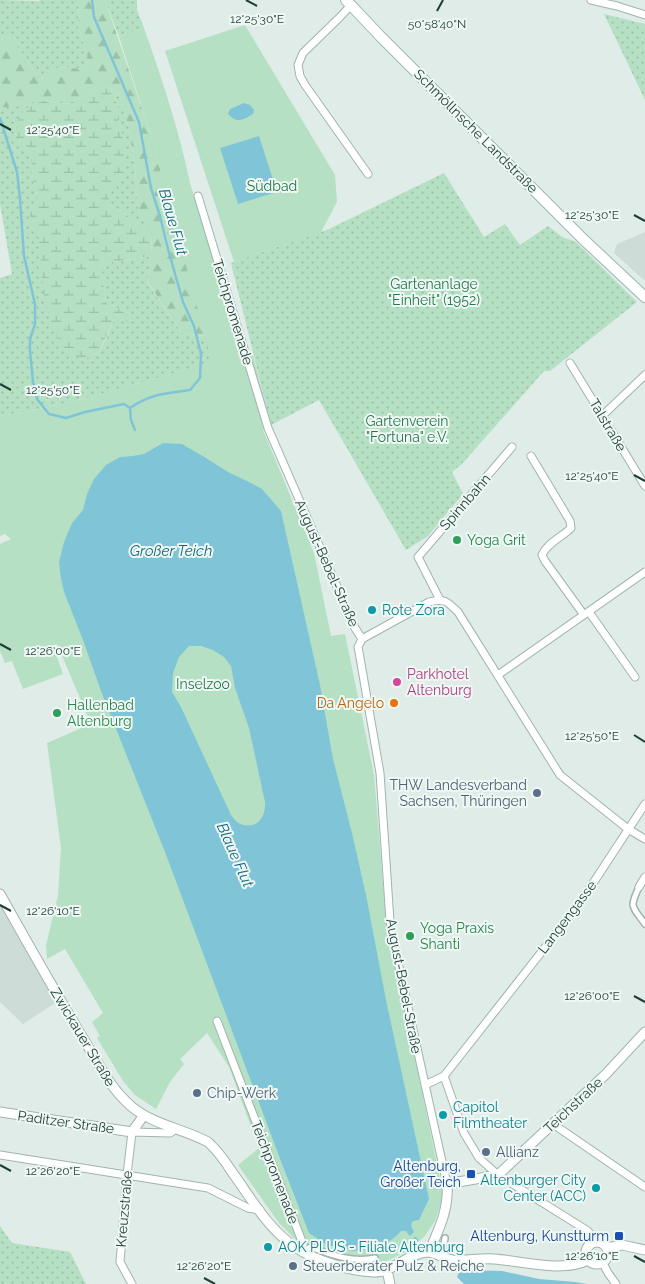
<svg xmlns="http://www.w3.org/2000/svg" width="645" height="1284" font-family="Raleway,sans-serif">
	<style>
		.built { fill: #cddcd6 }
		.grass { fill: url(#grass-dots) }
		.forest { fill: url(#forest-firs) }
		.wetland { fill: url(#wetland-marsh) }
		.park { fill: #b5e0c3 }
		.water { fill: #80c5d7; fill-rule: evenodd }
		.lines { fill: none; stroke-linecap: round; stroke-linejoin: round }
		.stream { stroke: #80c5d7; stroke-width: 2.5 }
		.pedestrian-casing { stroke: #a1b4af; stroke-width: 8 }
		.minor-casing { stroke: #a1b4af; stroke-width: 9 }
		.tertiary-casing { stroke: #a1b4af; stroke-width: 11 }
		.secondary-casing { stroke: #9cb9b0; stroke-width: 12 }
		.pedestrian { stroke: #fff; stroke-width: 5 }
		.minor { stroke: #fff; stroke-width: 7 }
		.tertiary { stroke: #fff; stroke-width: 9 }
		.secondary { stroke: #fff; stroke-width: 10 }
		.ticks { fill: none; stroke: #1e3d37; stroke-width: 2 }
		.leisure-dot { fill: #2e9e5b; stroke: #eff8f4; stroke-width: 2 }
		.culture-dot { fill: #0f9aa8; stroke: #eff8f4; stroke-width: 2 }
		.hotel-dot { fill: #d1479c; stroke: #eff8f4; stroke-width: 2 }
		.food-dot { fill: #e8710a; stroke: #eff8f4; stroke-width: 2 }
		.service-dot { fill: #5c6f8a; stroke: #eff8f4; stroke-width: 2 }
		.transit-dot { fill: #1a4fb4; stroke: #eff8f4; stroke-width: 2 }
		.labels { text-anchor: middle; stroke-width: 4; stroke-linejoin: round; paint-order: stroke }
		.street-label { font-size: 14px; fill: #1e3d37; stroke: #eff8f4 }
		.park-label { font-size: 14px; fill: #24784a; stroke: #eff8f4 }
		.leisure-label { font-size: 14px; fill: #27864d; stroke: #eff8f4; text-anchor: start }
		.culture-label { font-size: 14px; fill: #0d838f; stroke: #eff8f4; text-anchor: start }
		.hotel-label { font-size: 14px; fill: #b23c85; stroke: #eff8f4; text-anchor: start }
		.food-label { font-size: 14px; fill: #c56008; stroke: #eff8f4; text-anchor: end }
		.service-label { font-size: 14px; fill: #4e5e75; stroke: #eff8f4; text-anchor: start }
		.transit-label { font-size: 14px; fill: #164399; stroke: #eff8f4; text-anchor: end }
		.water-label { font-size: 15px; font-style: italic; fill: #13677f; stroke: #eff8f4 }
		.ticks-label { font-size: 12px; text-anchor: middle; fill: #1e3d37; stroke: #eff8f4; stroke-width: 4; stroke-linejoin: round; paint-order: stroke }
	</style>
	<defs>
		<pattern id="grass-dots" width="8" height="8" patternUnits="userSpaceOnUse" patternTransform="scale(1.25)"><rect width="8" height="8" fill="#b5e0c3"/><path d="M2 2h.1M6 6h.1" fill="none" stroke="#9bc1a8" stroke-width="1.8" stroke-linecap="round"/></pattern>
		<pattern id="forest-firs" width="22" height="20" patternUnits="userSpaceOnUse" patternTransform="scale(1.25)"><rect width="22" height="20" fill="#b5e0c3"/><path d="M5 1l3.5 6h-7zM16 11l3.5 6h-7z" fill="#9bc1a8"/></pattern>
		<pattern id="wetland-marsh" width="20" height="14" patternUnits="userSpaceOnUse" patternTransform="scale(1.25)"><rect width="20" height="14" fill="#b5e0c3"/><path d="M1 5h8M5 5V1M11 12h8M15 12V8" fill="none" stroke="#9bc1a8"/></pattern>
	</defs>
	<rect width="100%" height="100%" fill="#dfece7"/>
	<!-- built -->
	<path class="built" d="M645 232V281L614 253 617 244Z
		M0 903 57 1002 23 1024 0 1002Z"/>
	<!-- grass -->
	<path class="grass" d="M0 0 39 1 40 0H79L78 26 88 58 84 69 59 67 39 80 26 58 8 36H0Z
		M105 0H137V10L144 28 119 37Z
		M604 14 645 24V100Z
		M115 91 119 93 129 128 135 170 139 212 149 228 139 225 123 212 109 205V191L124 144 119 119Z
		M35 102 21 114 19 139 31 155 33 179 38 200 32 210 38 228 40 249 82 360 99 352 106 339 114 320 130 314 106 303 101 264 151 256 147 282 182 333 206 336 213 362C142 382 73 405 0 416V278L12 274 0 204V108Z
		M444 173 484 237 505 224 520 245 548 226 562 237 576 242 637 302 550 371H544L461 465 452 472 463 494 428 536 406 550 319 400 271 425 231 263 329 229Z
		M0 1226 12 1243 70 1252 86 1284H0Z"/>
	<!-- forest -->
	<path class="forest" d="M79 0H105L151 135 206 336 182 333 147 281 151 256 152 233 139 212 135 170 129 128 119 93 106 87 67 104 44 101 0 108V36H8L26 58 39 80 59 67 84 69 88 58 78 26Z"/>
	<!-- wetland -->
	<path class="wetland" d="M106 87 115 91 119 119 124 144V177L109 191V205L123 212 139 225 149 228 152 233 151 256 101 264 106 303 130 314 127 322 114 320 99 352 82 360 66 351 52 327 43 291 38 229 28 222 32 210 38 200 33 179 31 155 19 139 16 124 21 114 35 102 44 101 67 104Z"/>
	<!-- park -->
	<path class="park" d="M245 25 335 175 337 202 321 232 234 262 165 51Z
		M144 28C162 79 179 130 190 183L243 354 252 351 271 425 263 430 314 553 331 636 345 634 374 775 387 930 421 1087 443 1193 441 1203 435 1221 424 1237 407 1251 387 1261 372 1265 353 1264 333 1260 305 1249 279 1223 238 1165 259 1148 229 1067 207 1033 180 1059 184 1064 170 1082 156 1109 135 1095 123 1081 97 1038 100 1036 92 1022 103 1013 65 949 47 959 46 945 58 896 61 848 47 743 91 724 57 644 53 646 63 674 23 689 12 661 5 663 0 651V544L11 539 5 534 0 536V416C73 405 142 382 212 362L151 135 119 37Z"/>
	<!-- water -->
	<path class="water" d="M244 103 250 105 254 110 253 114C243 120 237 124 228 114L230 109Z
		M259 136 277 192 238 204 220 148Z
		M163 443 182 444 206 458 228 472 251 483 262 489 281 511 320 685 333 759 352 833 366 895 386 1000 429 1199 419 1220 413 1221C410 1226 412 1228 414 1232L410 1236 406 1231H401L395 1237 387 1243 377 1241 364 1250 353 1251 325 1244 309 1233 282 1164 165 852 101 691 83 640 64 592 61 579 59 562 64 542 72 523 83 510 87 494 94 479 106 465 120 457 133 456 144 454ZM189 646H201L213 650 224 657 231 666 235 688 249 728 265 802C266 815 259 828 244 825 238 824 234 819 231 815L181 707 172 692 173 673 179 657Z
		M460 1270 502 1271 539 1279 575 1282 587 1284H464L457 1277Z"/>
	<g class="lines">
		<!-- stream -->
		<path class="stream" d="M92 0 94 17 139 122 151 188 160 216 168 249 183 302 194 326 201 354 200 378 190 390C166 393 150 394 130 408L131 420 135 430
			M0 118 17 172 20 199 24 256 35 304V324L30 339V351L33 382 37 399 49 414 66 418 85 412 124 404 130 408
			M415 1238 417 1240"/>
		<!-- pedestrian casing -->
		<g class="pedestrian-casing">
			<path id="pedestrian" d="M639 887C629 908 632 906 645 924
				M303 1252 310 1247C331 1255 354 1263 375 1258
				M442 1256 445 1238"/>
		</g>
		<!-- minor casing -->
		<g class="minor-casing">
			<path id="minor" d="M591 0 617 6 645 15
				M351 5 340 17 303 53 298 65 300 76 305 85 368 174
				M198 196 268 428 355 628 362 639
				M570 363 645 486
				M602 416 645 375
				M531 456 570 521 571 528C562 537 547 543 542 555L545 561 584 615
				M440 600 418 557 512 447
				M589 612 635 677
				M362 639 358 647 359 652 380 773 390 921 392 935 447 1184
				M362 639 429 602C444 598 447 601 458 612L560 775 628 829 645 839
				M498 675 645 572
				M639 887 645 877
				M217 1021 303 1244 302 1252
				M444 1076 464 1133 479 1158 498 1175 588 1231 593 1238 594 1242
				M425 1085 444 1076 580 903 645 804
				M553 1124 645 1187
				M0 1155 208 1188 248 1208 260 1210
				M603 1263 608 1273 616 1284
				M132 1284 120 1262 127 1175 132 1132 170 1133 176 1129"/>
		</g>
		<!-- tertiary casing -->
		<g class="tertiary-casing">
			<path id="tertiary" d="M0 894C28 944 56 994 86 1043 100 1067 111 1089 132 1107 154 1125 184 1129 208 1142 218 1151 225 1161 232 1172 251 1198 268 1229 295 1247 316 1261 349 1271 374 1272 394 1272 408 1253 427 1252 436 1252 444 1259 453 1260 466 1261 481 1258 494 1259 523 1261 562 1273 588 1260
				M0 1112 132 1132 144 1115
				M586 1253a11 11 0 1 1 22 0a11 11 0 1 1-22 0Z
				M607 1248 622 1245 645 1250
				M429 1252C439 1229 449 1209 447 1184L498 1175 606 1074 645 1032
				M387 1270 390 1284"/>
		</g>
		<!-- secondary casing -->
		<g class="secondary-casing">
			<path id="secondary" d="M346 0 381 37 584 240 645 297"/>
		</g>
		<!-- pedestrian -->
		<use href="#pedestrian" class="pedestrian"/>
		<!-- minor -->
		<use href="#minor" class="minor"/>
		<!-- tertiary -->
		<use href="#tertiary" class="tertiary"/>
		<!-- secondary -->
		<use href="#secondary" class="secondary"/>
	</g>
	<!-- ticks -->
	<path class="ticks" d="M246 0 257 6M437 11 443 0M0 124 11 130M634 215 645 221M0 384 11 390M634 475 645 481M0 644 11 650M634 735 645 742M0 905 11 911M634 996 645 1002M0 1165 11 1171M634 1256 645 1262M204 1278 215 1284"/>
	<!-- markers -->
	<g class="leisure-dot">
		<circle cx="457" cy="540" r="5"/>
		<circle cx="57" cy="713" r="5"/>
		<circle cx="410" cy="936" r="5"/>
	</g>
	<g class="culture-dot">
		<circle cx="372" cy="610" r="5"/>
		<circle cx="443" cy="1115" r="5"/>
		<circle cx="596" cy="1188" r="5"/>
		<circle cx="268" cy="1247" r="5"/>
	</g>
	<circle class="hotel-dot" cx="397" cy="682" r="5"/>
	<circle class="food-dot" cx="394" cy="703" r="5"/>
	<g class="service-dot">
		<circle cx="537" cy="793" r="5"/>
		<circle cx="197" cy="1093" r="5"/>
		<circle cx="486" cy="1152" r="5"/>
		<circle cx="293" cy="1266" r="5"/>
	</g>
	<g class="transit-dot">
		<rect x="466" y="1169" width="10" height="10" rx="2.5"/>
		<rect x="614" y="1231" width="10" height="10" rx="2.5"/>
	</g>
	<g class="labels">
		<!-- street labels -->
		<g class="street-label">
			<text transform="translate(476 131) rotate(45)" y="5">Schmöllnsche Landstraße</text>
			<text transform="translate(233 312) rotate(73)" y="5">Teichpromenade</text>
			<text transform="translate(608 425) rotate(59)" y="5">Talstraße</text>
			<text transform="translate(465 502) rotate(-49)" y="5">Spinnbahn</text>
			<text transform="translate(327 563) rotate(66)" y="5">August-Bebel-Straße</text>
			<text transform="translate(567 917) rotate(-53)" y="5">Langengasse</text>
			<text transform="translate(404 986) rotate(79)" y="5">August-Bebel-Straße</text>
			<text transform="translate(83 1037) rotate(59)" y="5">Zwickauer Straße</text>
			<text transform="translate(573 1105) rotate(-43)" y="5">Teichstraße</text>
			<text transform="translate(66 1122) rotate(8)" y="5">Paditzer Straße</text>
			<text transform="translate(275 1172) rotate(69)" y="5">Teichpromenade</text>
			<text transform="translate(124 1209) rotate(-85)" y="5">Kreuzstraße</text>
		</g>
		<!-- park labels -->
		<g class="park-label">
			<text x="272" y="191">Südbad</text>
			<text x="434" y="289">Gartenanlage<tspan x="434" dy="16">"Einheit" (1952)</tspan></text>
			<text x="407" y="426">Gartenverein<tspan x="407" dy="16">"Fortuna" e.V.</tspan></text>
			<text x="203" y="689">Inselzoo</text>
		</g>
		<!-- leisure labels -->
		<g class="leisure-label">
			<text x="467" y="545">Yoga Grit</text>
			<text x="67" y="710">Hallenbad<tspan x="67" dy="16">Altenburg</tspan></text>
			<text x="420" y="933">Yoga Praxis<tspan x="420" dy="16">Shanti</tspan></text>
		</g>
		<!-- culture labels -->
		<g class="culture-label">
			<text x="382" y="615">Rote Zora</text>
			<text x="453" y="1112">Capitol<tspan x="453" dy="16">Filmtheater</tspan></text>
			<text x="586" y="1185" text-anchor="end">Altenburger City<tspan x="586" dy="16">Center (ACC)</tspan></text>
			<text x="278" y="1252">AOK PLUS - Filiale Altenburg</text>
		</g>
		<!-- hotel labels -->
		<g class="hotel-label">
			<text x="407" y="679">Parkhotel<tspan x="407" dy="16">Altenburg</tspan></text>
		</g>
		<!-- food labels -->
		<g class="food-label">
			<text x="384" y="708">Da Angelo</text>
		</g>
		<!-- service labels -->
		<g class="service-label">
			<text x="527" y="790" text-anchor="end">THW Landesverband<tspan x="527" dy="16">Sachsen, Thüringen</tspan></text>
			<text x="207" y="1098">Chip-Werk</text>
			<text x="496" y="1157">Allianz</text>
			<text x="303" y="1271">Steuerberater Pulz &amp; Reiche</text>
		</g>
		<!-- transit labels -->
		<g class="transit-label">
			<text x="461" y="1171">Altenburg,<tspan x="461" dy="16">Großer Teich</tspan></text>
			<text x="609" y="1241">Altenburg, Kunstturm</text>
		</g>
		<!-- water labels -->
		<g class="water-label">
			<text transform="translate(173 222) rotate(74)" y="5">Blaue Flut</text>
			<text x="171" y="556">Großer Teich</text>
			<text transform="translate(235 855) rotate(66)" y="5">Blaue Flut</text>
		</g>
	</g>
	<g class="ticks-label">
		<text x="257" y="23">12°25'30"E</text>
		<text x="437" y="28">50°58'40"N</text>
		<text x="53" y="134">12°25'40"E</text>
		<text x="592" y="219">12°25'30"E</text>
		<text x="53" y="394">12°25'50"E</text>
		<text x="592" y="480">12°25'40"E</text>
		<text x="53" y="655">12°26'00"E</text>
		<text x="592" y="740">12°25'50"E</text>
		<text x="53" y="915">12°26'10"E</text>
		<text x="592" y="1000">12°26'00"E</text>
		<text x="53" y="1175">12°26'20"E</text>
		<text x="592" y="1260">12°26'10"E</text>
		<text x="204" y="1270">12°26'20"E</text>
	</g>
</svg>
